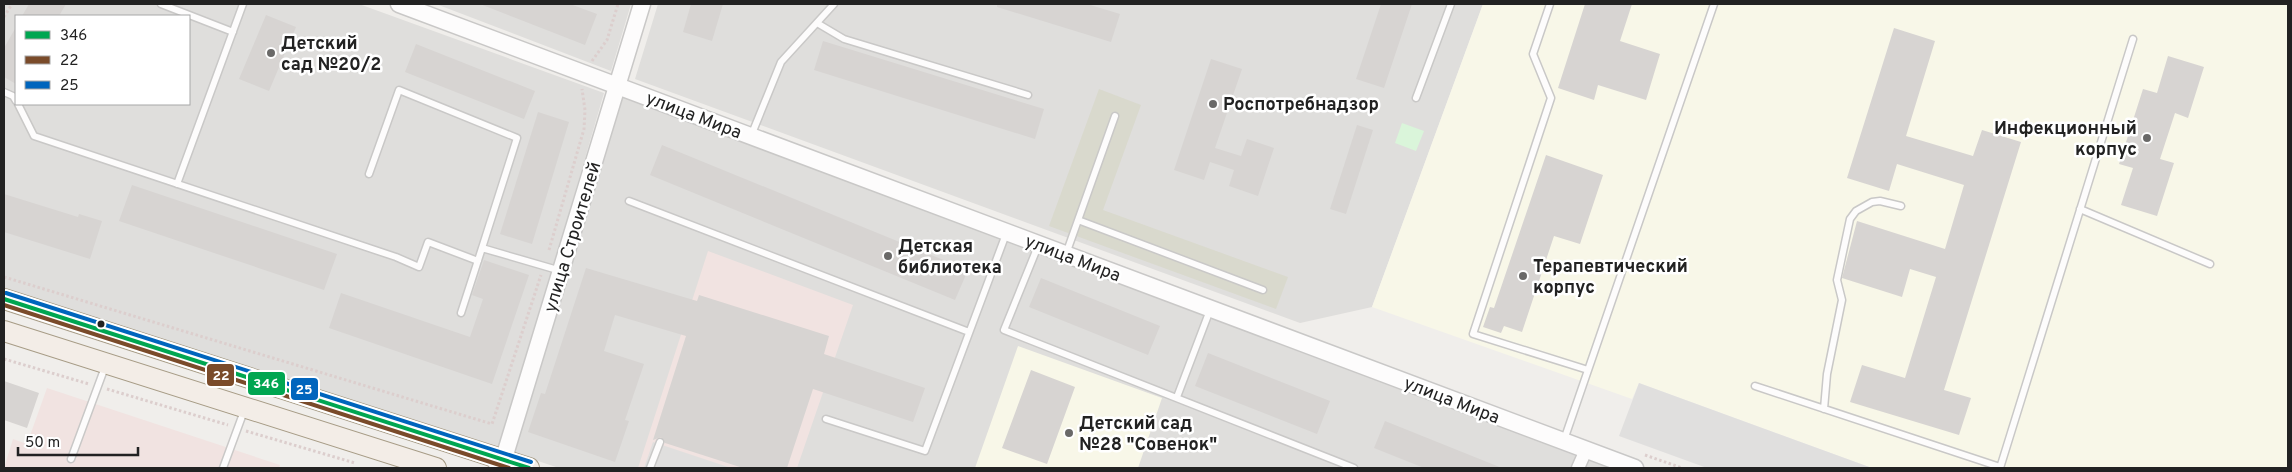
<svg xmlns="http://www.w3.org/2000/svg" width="2292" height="472" font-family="Overpass,sans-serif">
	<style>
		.residential { fill: #dfdedc; fill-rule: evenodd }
		.commercial { fill: #f1e3e1 }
		.education { fill: #f8f7e8 }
		.construction { fill: #d9d9cd }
		.park { fill: #daf5da }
		.parking { fill: #e0dfde }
		.building { fill: #d7d4d2 }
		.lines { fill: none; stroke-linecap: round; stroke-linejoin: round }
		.service-casing { stroke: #c9c8c7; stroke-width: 9 }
		.minor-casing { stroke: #c9c8c7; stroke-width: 15 }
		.tertiary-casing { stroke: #c9c8c7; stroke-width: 19 }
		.primary-casing { stroke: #a79c86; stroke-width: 22 }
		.path { stroke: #dccecd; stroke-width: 3; stroke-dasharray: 2.5 2.5; stroke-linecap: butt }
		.service { stroke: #fdfcfc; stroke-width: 6 }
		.minor { stroke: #fdfcfc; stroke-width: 12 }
		.tertiary { stroke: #fdfcfc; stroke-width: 16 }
		.primary { stroke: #f3ede7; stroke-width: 20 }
		.bus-1-casing { stroke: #fff; stroke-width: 8 }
		.bus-2-casing { stroke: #fff; stroke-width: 8 }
		.bus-3-casing { stroke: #fff; stroke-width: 8 }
		.bus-1 { stroke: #00a651; stroke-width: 4 }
		.bus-2 { stroke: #7a4b2a; stroke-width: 4 }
		.bus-3 { stroke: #0065bd; stroke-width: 4 }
		.poi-dot { fill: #6a6968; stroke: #fff; stroke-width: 2 }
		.bus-dot { fill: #222; stroke: #fff; stroke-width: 2 }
		.labels { text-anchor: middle; stroke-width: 5; stroke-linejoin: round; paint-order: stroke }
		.poi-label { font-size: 18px; font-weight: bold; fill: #222; stroke: #fff; text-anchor: start }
		.street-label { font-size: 18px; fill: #222; stroke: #fff }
		.line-badge { stroke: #fff; stroke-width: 2 }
		.badge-label { font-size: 14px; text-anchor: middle; font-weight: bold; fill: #fff }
	</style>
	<rect width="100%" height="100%" fill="#f0eeeb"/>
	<!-- residential -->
	<path class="residential" d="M4 4H359L604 93 500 450 4 294ZM16 16H189V104H16Z
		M436 4H631L611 71Z
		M658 4H1483L1372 307 1300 323 635 79Z
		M622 96 1578 452 1571 468H559L514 453Z
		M1589 458 1615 468H1585Z"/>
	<!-- commercial -->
	<path class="commercial" d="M708 251 853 305 797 468H638Z
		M47 388 280 465 279 468H4L13 439 27 444Z"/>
	<!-- education -->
	<path class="education" d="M1483 4H2288V468H1872L1639 383 1632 399 1372 307Z
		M1018 346 1162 398 1138 468H975Z"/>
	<!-- construction -->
	<path class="construction" d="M1099 89 1141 105 1103 210 1288 277 1276 309 1049 226Z"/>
	<!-- park -->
	<path class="park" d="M1402 123 1424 131 1416 151 1395 143Z"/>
	<!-- parking -->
	<path class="parking" d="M1639 383 1872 468H1707L1619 436Z
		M653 442 731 468H644Z"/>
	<!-- building -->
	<path class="building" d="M29 4H66L59 16H22Z
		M480 4H570L597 14 585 45Z
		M691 4H723L712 41 683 32Z
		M997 4H1087L1120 14 1111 42 997 7Z
		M1381 4H1412L1384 88 1356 79Z
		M1585 4H1632L1620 41 1660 54 1646 100 1598 85 1594 100 1558 88Z
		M266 15 296 27 269 91 239 79Z
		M16 27V84L4 77V48Z
		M1894 28 1935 41 1906 136 1973 156 1982 130 2021 142 1944 390 1971 398 1959 435 1850 402 1862 365 1905 378 1936 277 1910 269 1902 297 1842 278 1857 221 1945 249 1964 185 1897 164 1889 191 1847 178Z
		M823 41 1044 109 1035 139 814 70Z
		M416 44 535 91 524 119 405 72Z
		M2168 56 2204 67 2188 118 2175 113 2160 159 2174 163 2157 216 2121 205 2133 168 2119 164 2143 89 2157 93Z
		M1211 59 1242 69 1215 148 1241 156 1247 139 1274 148 1258 196 1229 186 1234 170 1210 162 1204 180 1174 170Z
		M538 112 569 122 532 244 500 234Z
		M1357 125 1373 130 1346 214 1330 209Z
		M662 145 968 270 955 300 650 175Z
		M1546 155 1603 175 1580 244 1554 236 1522 332 1504 326 1501 333 1483 327 1490 307 1494 308Z
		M132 185 337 254 324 290 119 221Z
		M4 194 78 217 79 214 102 221 90 259 4 232Z
		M484 260 529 275 492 384 329 328 341 293 470 337 483 299 472 295Z
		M586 268 697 301 699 295 829 336 824 354 925 388 913 422 813 389 787 468H743L665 443 661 437 653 440 686 336 615 315 604 351 644 364 625 420 629 421 615 462 528 432 541 393 545 394Z
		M1041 278 1160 326 1148 355 1029 307Z
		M1208 353 1330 401 1317 434 1195 386Z
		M1031 370 1075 387 1047 464 1002 448Z
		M4 381 39 393 27 428 4 420Z
		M1385 421 1502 468H1424L1374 448Z"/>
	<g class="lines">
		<!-- service casing -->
		<g class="service-casing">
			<path id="service" d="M161 4 233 32
				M1550 4 1533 54 1551 98 1473 334 1588 370
				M817 23 844 39 1028 95
				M4 92 13 96 16 101
				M1416 98 1451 4
				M18 104 34 136 396 257 419 267 428 242 478 261
				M751 136 781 62 834 4
				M369 174 399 90 517 138 482 248
				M177 184 243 4
				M629 201 969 332
				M2080 209 2210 264
				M1078 220 1263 290
				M1038 246 1004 330 1354 468
				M1066 254 1115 116
				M461 313 482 248 561 271
				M1755 386 2000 467
				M1177 397 1210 310
				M1824 409 1827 374 1842 300 1837 280 1850 219 1856 211 1872 202 1880 201 1901 206
				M826 419 925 451 1006 234
				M1564 440 1714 4
				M71 459 105 367
				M223 468 244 411
				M650 468 660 442
				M2000 468 2133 39"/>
		</g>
		<!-- minor casing -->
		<g class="minor-casing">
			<path id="minor" d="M1578 468 1586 450"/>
		</g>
		<!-- tertiary casing -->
		<g class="tertiary-casing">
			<path id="tertiary" d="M399 4 1635 468
				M497 468 504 460 507 448 642 4"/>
		</g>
		<!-- primary casing -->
		<g class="primary-casing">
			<path id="primary" d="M4 299 529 468
				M4 331 436 468"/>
		</g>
		<!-- path -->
		<path class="path" d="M4 17 12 4
			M592 61 607 40 618 4
			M549 250 584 129 585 110 582 89
			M4 277 492 424 541 275
			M4 359 89 384
			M107 389 228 425
			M246 431 355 463
			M1645 455 1682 468"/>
		<!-- service -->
		<use href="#service" class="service"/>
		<!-- minor -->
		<use href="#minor" class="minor"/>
		<!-- tertiary -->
		<use href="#tertiary" class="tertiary"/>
		<!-- primary -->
		<use href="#primary" class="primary"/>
		<!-- bus-1 casing -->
		<g class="bus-1-casing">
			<path id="bus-1" d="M4 299 529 468"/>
		</g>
		<!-- bus-2 casing -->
		<g class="bus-2-casing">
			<path id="bus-2" d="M4 305 509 468"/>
		</g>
		<!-- bus-3 casing -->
		<g class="bus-3-casing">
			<path id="bus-3" d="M6 293 531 462"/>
		</g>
		<!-- bus-1 -->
		<use href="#bus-1" class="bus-1"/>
		<!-- bus-2 -->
		<use href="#bus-2" class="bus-2"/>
		<!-- bus-3 -->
		<use href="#bus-3" class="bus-3"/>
	</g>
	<!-- markers -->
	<g class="poi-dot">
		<circle cx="271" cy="53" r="5"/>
		<circle cx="1213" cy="104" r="5"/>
		<circle cx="2147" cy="138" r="5"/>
		<circle cx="888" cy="256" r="5"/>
		<circle cx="1523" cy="276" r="5"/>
		<circle cx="1069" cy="433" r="5"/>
	</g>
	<circle class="bus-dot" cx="101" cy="324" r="4.5"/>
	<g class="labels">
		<!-- poi labels -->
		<g class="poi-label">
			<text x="281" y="49">Детский<tspan x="281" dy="21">сад №20/2</tspan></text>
			<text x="1223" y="110">Роспотребнадзор</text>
			<text x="2137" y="134" text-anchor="end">Инфекционный<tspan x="2137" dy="21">корпус</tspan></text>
			<text x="898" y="252">Детская<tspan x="898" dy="21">библиотека</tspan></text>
			<text x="1533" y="272">Терапевтический<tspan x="1533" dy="21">корпус</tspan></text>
			<text x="1079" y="429">Детский сад<tspan x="1079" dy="21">№28 "Совенок"</tspan></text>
		</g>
		<!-- street labels -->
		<g class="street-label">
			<text transform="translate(694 115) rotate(21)" y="6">улица Мира</text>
			<text transform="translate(572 237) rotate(-73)" y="6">улица Строителей</text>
			<text transform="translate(1073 258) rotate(21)" y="6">улица Мира</text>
			<text transform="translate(1452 400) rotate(21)" y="6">улица Мира</text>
		</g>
	</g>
	<g class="line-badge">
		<rect x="206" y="363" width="29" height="24" rx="5" fill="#7a4b2a"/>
		<rect x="247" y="371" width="39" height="25" rx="5" fill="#00a651"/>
		<rect x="290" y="377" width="29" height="24" rx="5" fill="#0065bd"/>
	</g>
	<g class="badge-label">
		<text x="221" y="380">22</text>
		<text x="266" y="388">346</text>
		<text x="304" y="394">25</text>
	</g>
	<!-- border -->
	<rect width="2292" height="472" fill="none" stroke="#222222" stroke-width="10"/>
	<!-- legend -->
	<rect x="15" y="15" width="175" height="90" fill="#ffffff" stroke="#a7a7a7"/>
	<rect x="25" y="31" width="25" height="8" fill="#00a651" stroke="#a7a7a7"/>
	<text x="60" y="40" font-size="15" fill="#222222">346</text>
	<rect x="25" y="56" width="25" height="8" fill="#7a4b2a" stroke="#a7a7a7"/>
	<text x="60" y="65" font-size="15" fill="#222222">22</text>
	<rect x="25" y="81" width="25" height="8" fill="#0065bd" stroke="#a7a7a7"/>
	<text x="60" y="90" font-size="15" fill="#222222">25</text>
	<!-- scale -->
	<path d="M18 447v8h120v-8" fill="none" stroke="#222222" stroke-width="2.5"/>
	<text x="25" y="447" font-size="15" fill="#222222" stroke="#ffffff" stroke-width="4" paint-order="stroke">50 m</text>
</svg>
